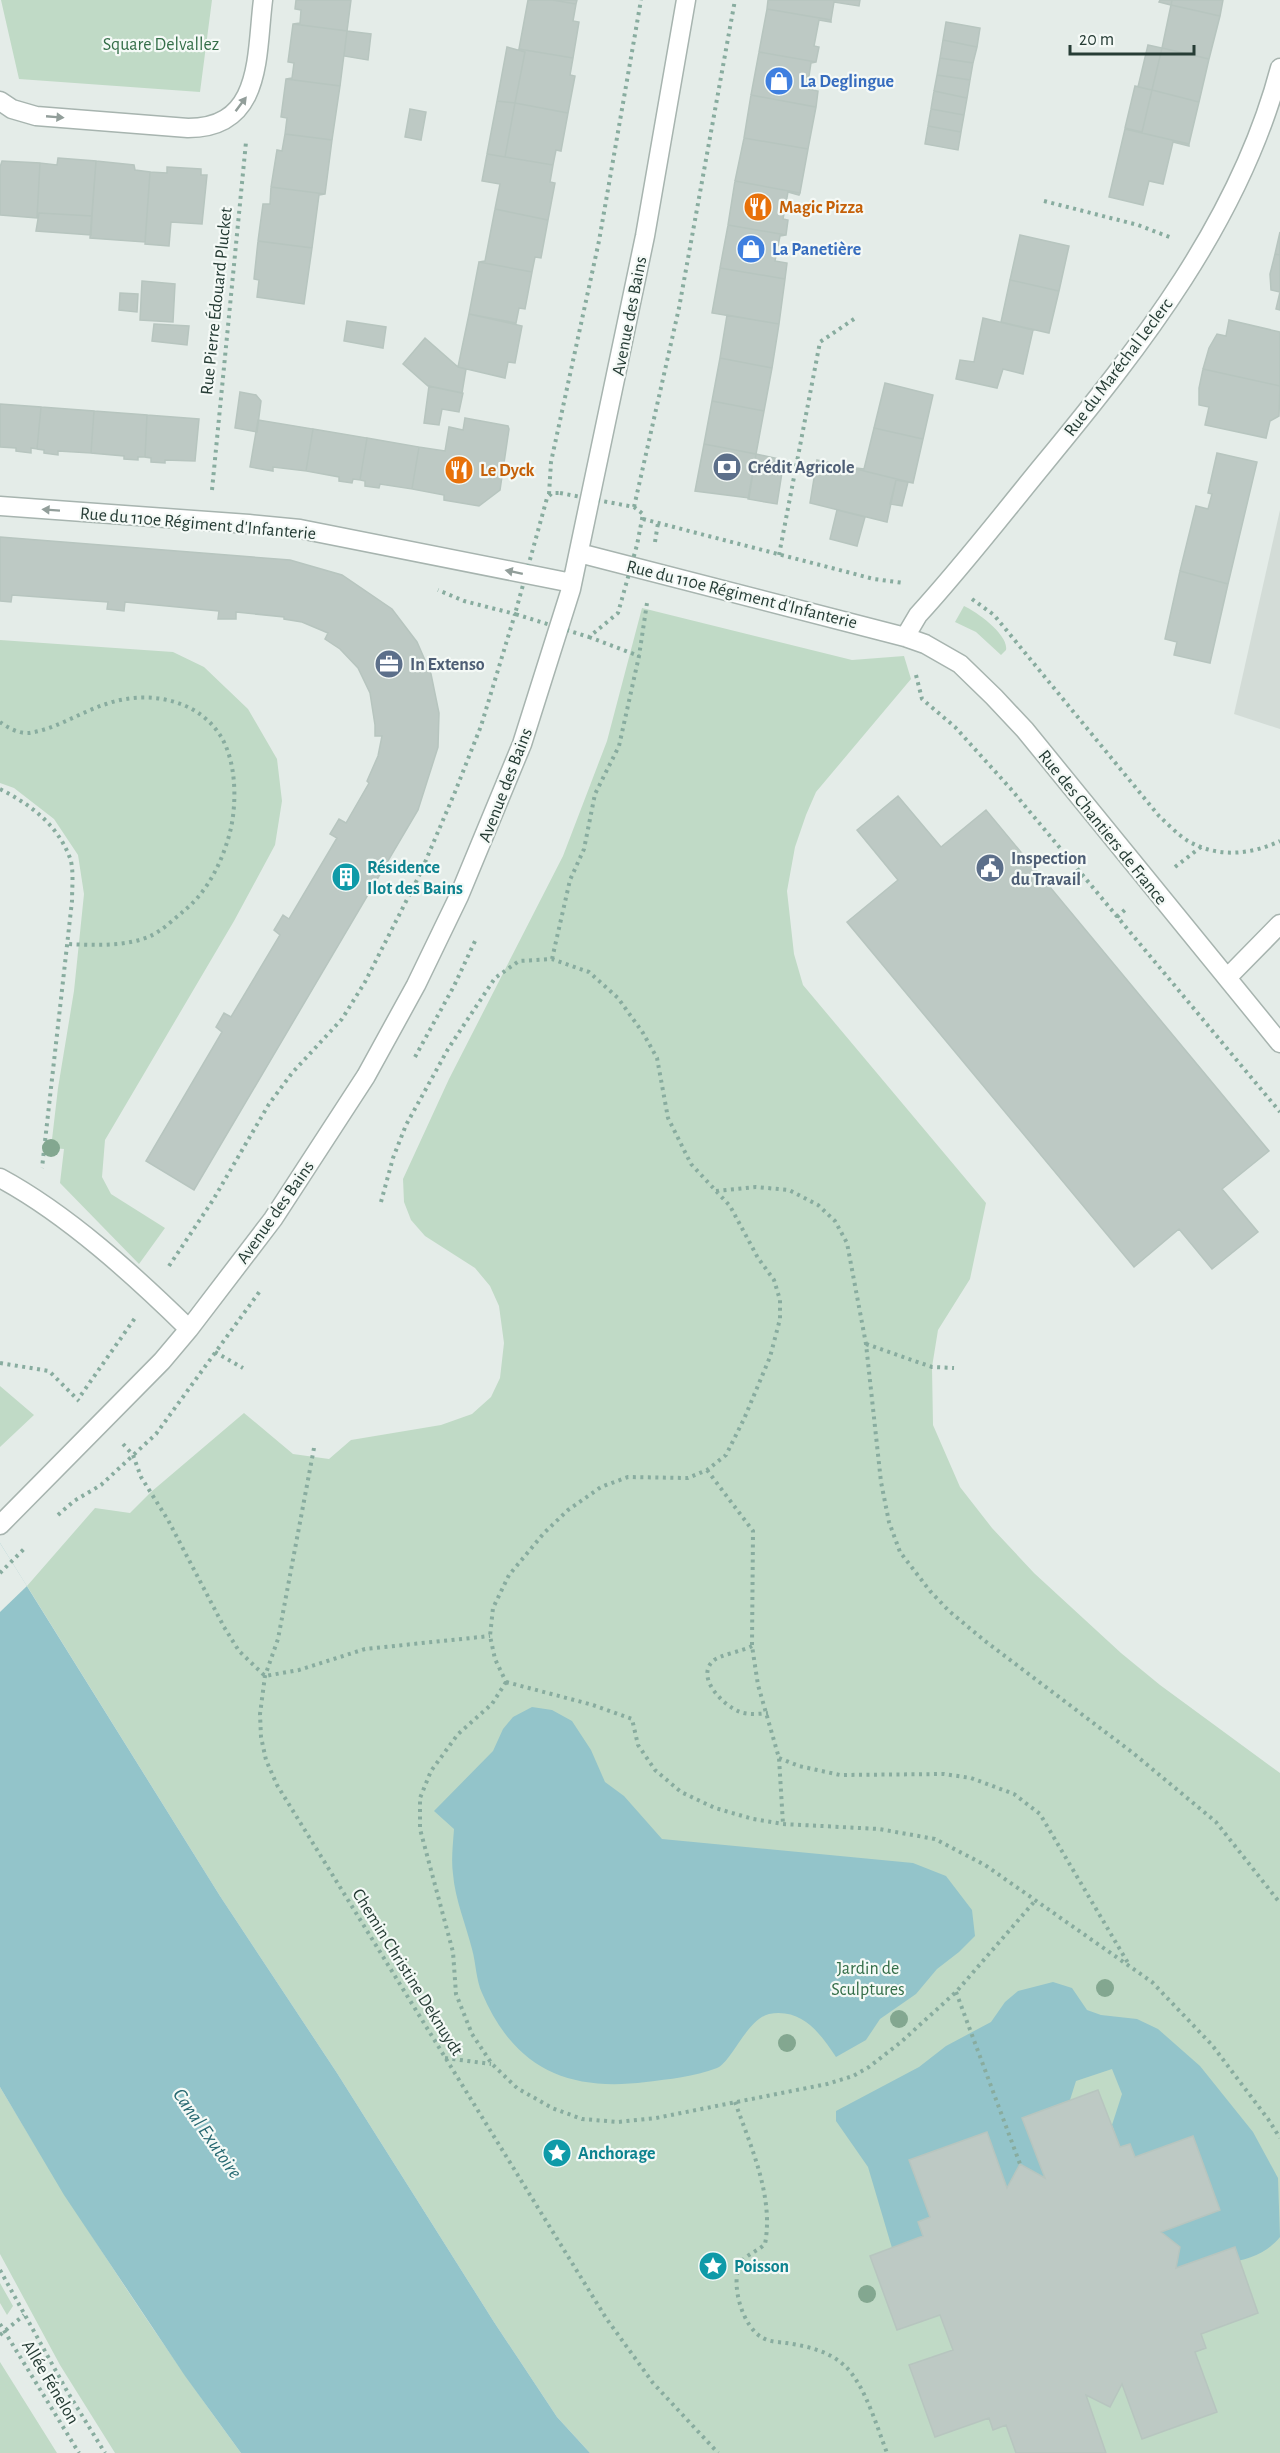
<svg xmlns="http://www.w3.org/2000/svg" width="1280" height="2453" font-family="'Alegreya Sans',sans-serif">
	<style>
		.built { fill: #d3dcd7 }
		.green { fill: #c0dac6 }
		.water { fill: #93c4ca }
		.pier { fill: #e4ece8 }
		.building { fill: #bdc9c4; stroke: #b7c5bf; stroke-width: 1.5 }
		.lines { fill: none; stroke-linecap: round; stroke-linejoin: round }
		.minor-casing { stroke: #a7b4af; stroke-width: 21 }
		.path { stroke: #88ac9f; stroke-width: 4; stroke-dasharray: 3 4.5; stroke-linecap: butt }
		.minor { stroke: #fff; stroke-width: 18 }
		.tree { fill: #83a790 }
		.oneway { fill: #929e9a }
		.labels { text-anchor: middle; stroke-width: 4.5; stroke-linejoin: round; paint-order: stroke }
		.park-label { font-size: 18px; fill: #346e48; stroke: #f4f9f6 }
		.shop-label { font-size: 18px; font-weight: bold; fill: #366cbe; stroke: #f4f9f6; text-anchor: start }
		.food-label { font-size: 18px; font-weight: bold; fill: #c56008; stroke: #f4f9f6; text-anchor: start }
		.street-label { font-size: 18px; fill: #263c35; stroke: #f4f9f6 }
		.service-label { font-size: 18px; font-weight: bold; fill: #4e5e75; stroke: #f4f9f6; text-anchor: start }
		.culture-label { font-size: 18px; font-weight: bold; fill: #0d838f; stroke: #f4f9f6; text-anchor: start }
		.water-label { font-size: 20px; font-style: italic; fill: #266871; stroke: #f4f9f6 }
	</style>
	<rect width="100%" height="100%" fill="#e4ece8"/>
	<!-- built -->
	<path class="built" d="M1280 510V729L1234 714Z"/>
	<!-- green -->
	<path class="green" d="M1 0H212L200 92 19 79Z
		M964 606C977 612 1009 635 1006 650L1001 655 976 632 955 622Z
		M642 608 852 660 904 656 911 679 816 792 806 815 795 847 787 891 794 954 803 985 986 1203 970 1279 938 1330 932 1367 933 1425 960 1487 992 1528 1034 1573 1121 1653 1160 1685 1280 1773V2453H590L557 2417 494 2322 337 2073 220 1896 27 1586 95 1508 130 1513 151 1492 244 1413 293 1454 329 1459 351 1440 441 1425 472 1414 491 1397 500 1378 504 1343 499 1306 490 1286 475 1268 425 1236 411 1220 404 1202 403 1179 449 1079 563 856 607 741Z
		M0 640 173 652 204 667 248 709 277 759 282 801 275 845 234 921 105 1140 102 1177 111 1194 165 1228 139 1264 60 1183 64 1149 51 1148 58 1088 74 991 84 894 78 855 54 819 14 788 0 783Z
		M0 1386 34 1415 0 1447Z
		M0 2087C75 2213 154 2335 241 2453H115L60 2365 0 2254Z
		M0 2283 13 2306 7 2315 0 2303Z
		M0 2362 57 2453H0Z"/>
	<!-- water -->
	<path class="water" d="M0 1543 220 1896 337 2073 494 2322 557 2417 590 2453H241L185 2376 64 2195 0 2087Z
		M532 1707 552 1710 572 1721 591 1750 605 1782 624 1796 662 1839 913 1863 946 1876 972 1910 975 1936 959 1952 937 1969 916 1994 880 2019 866 2040 836 2057C820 2033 802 2008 769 2014 747 2019 731 2063 717 2068 694 2077 669 2079 646 2082 567 2092 514 2068 482 1993 476 1980 476 1963 472 1949 466 1925 455 1899 453 1874 451 1860 453 1844 454 1829L434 1811 493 1751 503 1729 513 1717Z
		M1053 1982 1072 1988 1087 2010 1101 2015 1137 2019 1158 2029 1200 2066 1253 2132 1278 2178 1280 2237C1256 2267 1210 2264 1176 2268L1180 2247 1161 2232 1220 2210 1193 2136 1135 2157 1130 2144 1120 2147 1112 2125 1122 2094 1112 2069 1076 2081 1070 2100 1022 2118 1045 2178 1007 2188 987 2132 910 2160 930 2217 918 2222 923 2236 892 2248 868 2167 836 2121V2111L919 2067 946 2046 991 2022 1005 2002 1018 1991Z"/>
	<!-- pier -->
	<path class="pier" d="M0 1543 27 1586 0 1612Z"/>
	<!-- building -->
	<path class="building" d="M296 0H351L347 31 293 24 300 23 301 10 295 9Z
		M528 0H552L576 4 573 21 579 22 573 58 519 49Z
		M552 0H577L576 4Z
		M768 0H860L859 6 834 2 831 20 767 9Z
		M1160 0H1172L1171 5 1159 2Z
		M1172 0H1223L1220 16 1171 5Z
		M1171 5 1220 16 1209 59 1162 48Z
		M767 9 831 20V22L819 20 814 46 819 47 816 62 759 52Z
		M946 22 980 28 977 47 943 40Z
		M293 24 347 31 340 86 286 79 292 78 294 63 288 62Z
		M347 31 371 34 368 60 344 56Z
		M943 40 977 47 973 63 940 58Z
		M1148 45 1162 48 1152 90 1138 87Z
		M507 47 525 52 515 103 497 101Z
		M1162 48 1209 59 1199 102 1152 90Z
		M519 49 573 58 570 75 575 76 568 113 515 103 525 52 518 50Z
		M759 52 816 62 811 63 807 89 818 91 816 107 751 95Z
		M940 58 973 63 970 80 937 75Z
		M937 75 970 80 967 98 934 91Z
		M286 79 340 86 332 140 285 134 287 118 281 117Z
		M1135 86 1152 90 1142 132 1125 128Z
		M1152 90 1199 102 1189 144 1125 129 1142 132Z
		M934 91 967 98 964 115 931 109Z
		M751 95 816 107 808 149 744 138Z
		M497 101 515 103 505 157 487 154Z
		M515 103 568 113 561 151 556 150 553 165 505 157Z
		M410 109 426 112 421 140 405 137Z
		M931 109 964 115 961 132 928 126Z
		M928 126 961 132 958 150 925 144Z
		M1125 129 1189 144V146L1173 142 1163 184 1149 181 1143 205 1109 197Z
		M285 134 332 140 325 194 271 187 277 150 282 151Z
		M744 138 808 149 800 193 735 181Z
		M487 154 553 165 550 182 555 183 548 220 495 209 500 184 482 181Z
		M58 158 96 161 92 216 39 213 37 218 40 163 57 165Z
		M2 161 40 163 37 218 0 215V167Z
		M96 161 134 165 135 170 150 172 145 242 90 238Z
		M167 167 201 169V175H207L202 224 171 222 169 246 145 244 150 172 167 173Z
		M735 181 800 193 799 195 788 192 783 219 788 220 786 235 728 225Z
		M271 187 325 194 319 195 312 248 258 241 263 204H270Z
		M495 209 548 220 541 258 535 257 532 272 479 262 485 261Z
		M39 213 92 216 91 235 36 231Z
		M728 225 786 235 780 236 775 261 787 263 785 279 720 268Z
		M1280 232V255L1275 254Z
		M1020 235 1069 246 1059 291 1010 280Z
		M258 241 312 248 304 304 257 297 259 280 254 279Z
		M1275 254 1280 255V310L1276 309 1280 292 1271 290 1270 274Z
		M479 262 532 272 525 309 519 308 516 323 469 314Z
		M720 268 785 279 779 324 712 313Z
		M1010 280 1059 291 1049 333 1001 322Z
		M142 281 175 284 173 322 140 320Z
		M120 293 138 294 137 312 119 310Z
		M469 314 522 326 515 363 508 362 505 378 458 367Z
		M727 315 779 324 772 368 720 358Z
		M983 318 1033 330 1023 374 1003 369 997 388 956 379 960 360 974 362Z
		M1229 320 1280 332V386L1203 369 1209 348 1217 334 1226 336Z
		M347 321 386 327 383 348 344 341Z
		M154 324 189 326 187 345 152 341Z
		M425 338 458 367 466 369 462 393 428 386 403 364Z
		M720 358 772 368 764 411 712 401Z
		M1203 369 1280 386 1279 416 1270 421 1266 438 1205 425 1209 407 1199 405V388Z
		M885 383 933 395 923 439 874 428Z
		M429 386 463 393 459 412 442 409 439 425 424 423Z
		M240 392 256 395 261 401 257 432 235 428Z
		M712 401 764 411 756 454 704 444Z
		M0 404 41 407 37 449 31 448V453L16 451V448L0 447Z
		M41 407 94 411 91 453 58 451V455L44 453V450L37 449Z
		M94 411 147 415 145 457H138V460L124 459V456L91 453Z
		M147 415 199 419 195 461 165 460V463L151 462V458L145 457Z
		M465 418 508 426 509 429 500 490 479 506 444 500V495L412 489 419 447 445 451 449 427 463 430Z
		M258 420 313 429 306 471 273 467V471L250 467Z
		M874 428 923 439 913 483 848 467 864 469Z
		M313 429 367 438 360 480 353 479 352 483 339 481V477L306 471Z
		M367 438 419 447 412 489 380 484 379 488 365 486V481L360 480Z
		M704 444 756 454 749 498 695 491Z
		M1217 453 1257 462 1228 584 1180 571 1196 506 1208 509 1212 494 1208 493Z
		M756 454 784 460 777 504 748 499Z
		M817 460 848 467 913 483 896 480 887 522 810 503Z
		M896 480 908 482 902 506 890 504Z
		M837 510 865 517 857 546 830 539Z
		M0 537 290 560 342 575 392 609 417 642 431 674 439 713 438 747 418 810 194 1190 146 1161 222 1032 216 1027 224 1013 231 1017 280 935 274 930 283 915 289 919 337 838 330 834 339 819 346 823 369 783 367 781 378 756 382 736H375V725L370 693 358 668 340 649 325 639 328 633 302 622 284 619V617L236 612V619H218L219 611 125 602 124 611 107 609 108 602 12 595 11 602 0 601Z
		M1180 571 1228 584 1210 663 1174 655 1177 642 1165 639Z
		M898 796 941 847 986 810 1269 1151 1222 1189 1258 1232 1212 1269 1179 1229 1134 1267 847 922 898 880 857 830Z
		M1098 2090 1120 2147 1130 2144 1135 2157 1193 2136 1220 2210 1161 2232 1180 2247 1176 2268 1235 2247 1258 2313 1201 2334 1206 2348 1195 2352 1217 2412 1142 2439 1122 2384 1110 2407 1086 2395 1106 2453H1016L1006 2425 993 2430 989 2418 935 2437 909 2365 953 2350 940 2315 897 2330 870 2256 923 2236 918 2222 930 2217 909 2160 987 2132 1007 2188 1020 2164 1045 2178 1022 2118Z"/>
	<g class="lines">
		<!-- minor casing -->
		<g class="minor-casing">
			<path id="minor" d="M0 101 12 109 36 116 188 128C263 128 256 55 263 0
				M0 506 249 524 300 529 572 583
				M579 553 905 637 925 644 960 664 994 697 1025 730 1280 1043
				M905 637 918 615C962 567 1002 515 1043 465 1141 346 1240 220 1280 68
				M1227 978 1280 924
				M0 1178C67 1214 135 1276 189 1329
				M0 1525 162 1361 189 1329 273 1219 366 1076 416 985 459 896 522 744 571 589 645 236 686 0"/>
		</g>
		<!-- path -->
		<path class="path" d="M1044 201 1138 225 1172 238
			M212 490 246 142
			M560 493 634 507 643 514 637 545 618 613 589 637 515 614 547 498 552 493Z
			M549 494 551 462 599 241 641 0
			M634 507 679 308 735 0
			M643 519 874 579 904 583
			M655 542 658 523
			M779 555 820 342 857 317
			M972 599 994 615 1159 816C1168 824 1178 835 1188 841 1218 858 1250 855 1280 841
			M589 637 639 656
			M916 675 922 699 955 727 1010 788 1280 1112
			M0 722C8 728 20 734 29 733 56 729 81 712 106 704 146 690 196 698 220 735 236 760 237 799 231 828 224 858 209 890 185 910 174 919 161 932 148 937 123 947 93 945 67 944
			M0 789C31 805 57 824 70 858 74 869 72 888 72 901L42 1168
			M1175 867 1201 847
			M1117 917 1128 907
			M552 959 570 880 584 849 595 794 619 746 639 656 647 603
			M415 1057 454 986 476 939
			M716 1191 756 1187 789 1190 818 1205 835 1221 847 1243 866 1344 881 1482 889 1522 900 1552 930 1591 949 1611 985 1641 1133 1753 1216 1822 1280 1903
			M381 1202 393 1158 406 1125 448 1049 495 978 519 961 552 959 589 972 618 998 643 1033 657 1058 668 1118 691 1164 730 1206 758 1258 774 1280 780 1300V1319L770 1357 744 1419 726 1455 707 1470 688 1478 628 1477 601 1487 568 1510 544 1533 509 1575 493 1608 490 1636 495 1659 506 1682
			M169 1266 213 1200 269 1104 292 1073 342 1019 365 982 420 874 455 792 481 726 515 614 464 601 438 590
			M866 1344 932 1367 954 1368
			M215 1352 243 1368
			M0 1363 49 1371 79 1401
			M81 1395 135 1318
			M123 1444 133 1455 141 1477 168 1520 224 1627 239 1651 265 1676 299 1670 365 1649 490 1636
			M314 1448 278 1639 265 1676 260 1714 261 1737 266 1760 277 1785 606 2318 653 2383 718 2453
			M707 1470 753 1531 752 1646 758 1685 779 1758 783 1824
			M58 1515 74 1501 101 1485 156 1434 260 1291
			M0 1573 25 1548
			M752 1646C743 1651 719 1655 713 1661 695 1678 724 1706 740 1712 749 1715 759 1714 768 1713
			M506 1682 492 1704 458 1734 431 1771 420 1798V1829L453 1952 456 1994 472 2034 492 2064 517 2088 552 2108 582 2119 618 2122 656 2118 827 2084 853 2076 869 2067 901 2042 956 1992 1034 1902
			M506 1682 593 1705 632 1719 638 1745 655 1770 681 1792 715 1808 753 1819 783 1824 879 1829 935 1839 985 1865 1152 1982 1212 2045 1268 2119 1280 2138
			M779 1758 799 1766 840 1775 944 1774 971 1778 1014 1794 1040 1814 1128 1963
			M956 1992 1020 2164
			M445 2058 491 2064
			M735 2102C751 2147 774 2197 765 2244 758 2251 745 2255 740 2264 730 2285 743 2328 763 2338 770 2342 779 2342 786 2343 807 2346 829 2351 845 2366 865 2385 877 2427 887 2453
			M0 2270 67 2391 105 2453
			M0 2324 79 2453
			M0 2335 24 2315"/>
		<!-- minor -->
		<use href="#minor" class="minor"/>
	</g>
	<!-- trees -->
	<g class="tree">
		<circle cx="51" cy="1148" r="9"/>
		<circle cx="1105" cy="1988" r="9"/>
		<circle cx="899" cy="2019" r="9"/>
		<circle cx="787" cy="2043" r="9"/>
		<circle cx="867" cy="2294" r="9"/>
	</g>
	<!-- one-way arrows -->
	<defs><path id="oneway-solid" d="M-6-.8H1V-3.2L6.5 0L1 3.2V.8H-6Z" transform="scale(1.5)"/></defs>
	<g class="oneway">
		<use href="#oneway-solid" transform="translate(241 104) rotate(-53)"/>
		<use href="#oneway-solid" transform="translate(55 117) rotate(5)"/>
		<use href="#oneway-solid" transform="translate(51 510) rotate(-176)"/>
		<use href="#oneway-solid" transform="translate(514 572) rotate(-168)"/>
	</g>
	<!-- icons -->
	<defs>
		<g id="shop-disc" transform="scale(1.5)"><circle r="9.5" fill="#3f7fe0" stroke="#f4f9f6"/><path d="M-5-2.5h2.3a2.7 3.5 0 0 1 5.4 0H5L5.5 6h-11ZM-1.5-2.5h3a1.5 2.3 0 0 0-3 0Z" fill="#fff"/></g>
		<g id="restaurant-disc" transform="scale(1.5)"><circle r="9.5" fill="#e8710a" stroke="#f4f9f6"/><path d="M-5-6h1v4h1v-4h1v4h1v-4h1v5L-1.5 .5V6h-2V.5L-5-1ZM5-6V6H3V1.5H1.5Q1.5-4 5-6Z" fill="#fff"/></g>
		<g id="bank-disc" transform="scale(1.5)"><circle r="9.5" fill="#5c6f8a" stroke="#f4f9f6"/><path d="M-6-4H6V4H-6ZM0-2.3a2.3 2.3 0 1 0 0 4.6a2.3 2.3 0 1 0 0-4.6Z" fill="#fff"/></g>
		<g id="office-disc" transform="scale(1.5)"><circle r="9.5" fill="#5c6f8a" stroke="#f4f9f6"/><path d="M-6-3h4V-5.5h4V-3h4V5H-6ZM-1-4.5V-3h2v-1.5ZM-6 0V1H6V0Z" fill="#fff"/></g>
		<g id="civic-disc" transform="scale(1.5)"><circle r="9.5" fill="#5c6f8a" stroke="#f4f9f6"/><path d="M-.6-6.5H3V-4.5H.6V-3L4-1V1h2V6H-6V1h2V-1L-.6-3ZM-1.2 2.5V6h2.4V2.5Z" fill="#fff"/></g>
		<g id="building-disc" transform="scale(1.5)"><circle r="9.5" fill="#0f9aa8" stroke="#f4f9f6"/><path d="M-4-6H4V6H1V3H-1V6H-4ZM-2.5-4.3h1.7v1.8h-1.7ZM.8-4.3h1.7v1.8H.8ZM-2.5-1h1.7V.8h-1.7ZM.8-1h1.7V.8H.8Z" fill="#fff"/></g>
		<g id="sight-disc" transform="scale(1.5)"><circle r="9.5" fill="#0f9aa8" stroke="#f4f9f6"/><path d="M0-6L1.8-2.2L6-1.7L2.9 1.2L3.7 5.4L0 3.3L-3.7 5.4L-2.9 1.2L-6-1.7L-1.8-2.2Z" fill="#fff"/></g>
	</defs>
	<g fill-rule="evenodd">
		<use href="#shop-disc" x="779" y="81"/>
		<use href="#restaurant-disc" x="758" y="207"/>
		<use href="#shop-disc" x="751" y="249"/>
		<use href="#bank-disc" x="727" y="467"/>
		<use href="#restaurant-disc" x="459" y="470"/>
		<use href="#office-disc" x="389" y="664"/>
		<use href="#civic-disc" x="990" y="868"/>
		<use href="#building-disc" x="346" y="877"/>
		<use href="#sight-disc" x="557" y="2153"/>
		<use href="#sight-disc" x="713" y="2266"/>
	</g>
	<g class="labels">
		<!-- park labels -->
		<g class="park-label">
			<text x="161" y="50">Square Delvallez</text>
			<text x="868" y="1974">Jardin de<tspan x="868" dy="21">Sculptures</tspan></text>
		</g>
		<!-- shop labels -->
		<g class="shop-label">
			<text x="800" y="87">La Deglingue</text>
			<text x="772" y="255">La Panetière</text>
		</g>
		<!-- food labels -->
		<g class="food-label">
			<text x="779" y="213">Magic Pizza</text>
			<text x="480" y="476">Le Dyck</text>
		</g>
		<!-- street labels -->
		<g class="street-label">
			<text transform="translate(216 301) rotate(-84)" y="6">Rue Pierre Édouard Plucket</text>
			<text transform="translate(629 316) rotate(-79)" y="6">Avenue des Bains</text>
			<text transform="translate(1118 367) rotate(-53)" y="6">Rue du Maréchal Leclerc</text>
			<text transform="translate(198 523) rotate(5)" y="6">Rue du 110e Régiment d'Infanterie</text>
			<text transform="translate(742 594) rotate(14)" y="6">Rue du 110e Régiment d'Infanterie</text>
			<text transform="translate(505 785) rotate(-69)" y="6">Avenue des Bains</text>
			<text transform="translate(1103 827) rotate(51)" y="6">Rue des Chantiers de France</text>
			<text transform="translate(275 1212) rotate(-55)" y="6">Avenue des Bains</text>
			<text transform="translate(408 1972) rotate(58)" y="6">Chemin Christine Deknuydt</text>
			<text transform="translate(51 2382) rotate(59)" y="6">Allée Fénelon</text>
		</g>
		<!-- service labels -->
		<g class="service-label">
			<text x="748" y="473">Crédit Agricole</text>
			<text x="410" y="670">In Extenso</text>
			<text x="1011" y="864">Inspection<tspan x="1011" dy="21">du Travail</tspan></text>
		</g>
		<!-- culture labels -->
		<g class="culture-label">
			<text x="367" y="873">Résidence<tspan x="367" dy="21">Ilot des Bains</tspan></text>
			<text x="578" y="2159">Anchorage</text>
			<text x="734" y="2272">Poisson</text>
		</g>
		<!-- water labels -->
		<g class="water-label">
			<text transform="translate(208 2133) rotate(55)" y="7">Canal Exutoire</text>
		</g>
	</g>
	<!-- scale -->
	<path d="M1070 45v9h124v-9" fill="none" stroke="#263c35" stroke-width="3"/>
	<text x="1079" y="45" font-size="18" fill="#263c35" stroke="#f4f9f6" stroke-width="4.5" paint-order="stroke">20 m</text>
</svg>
